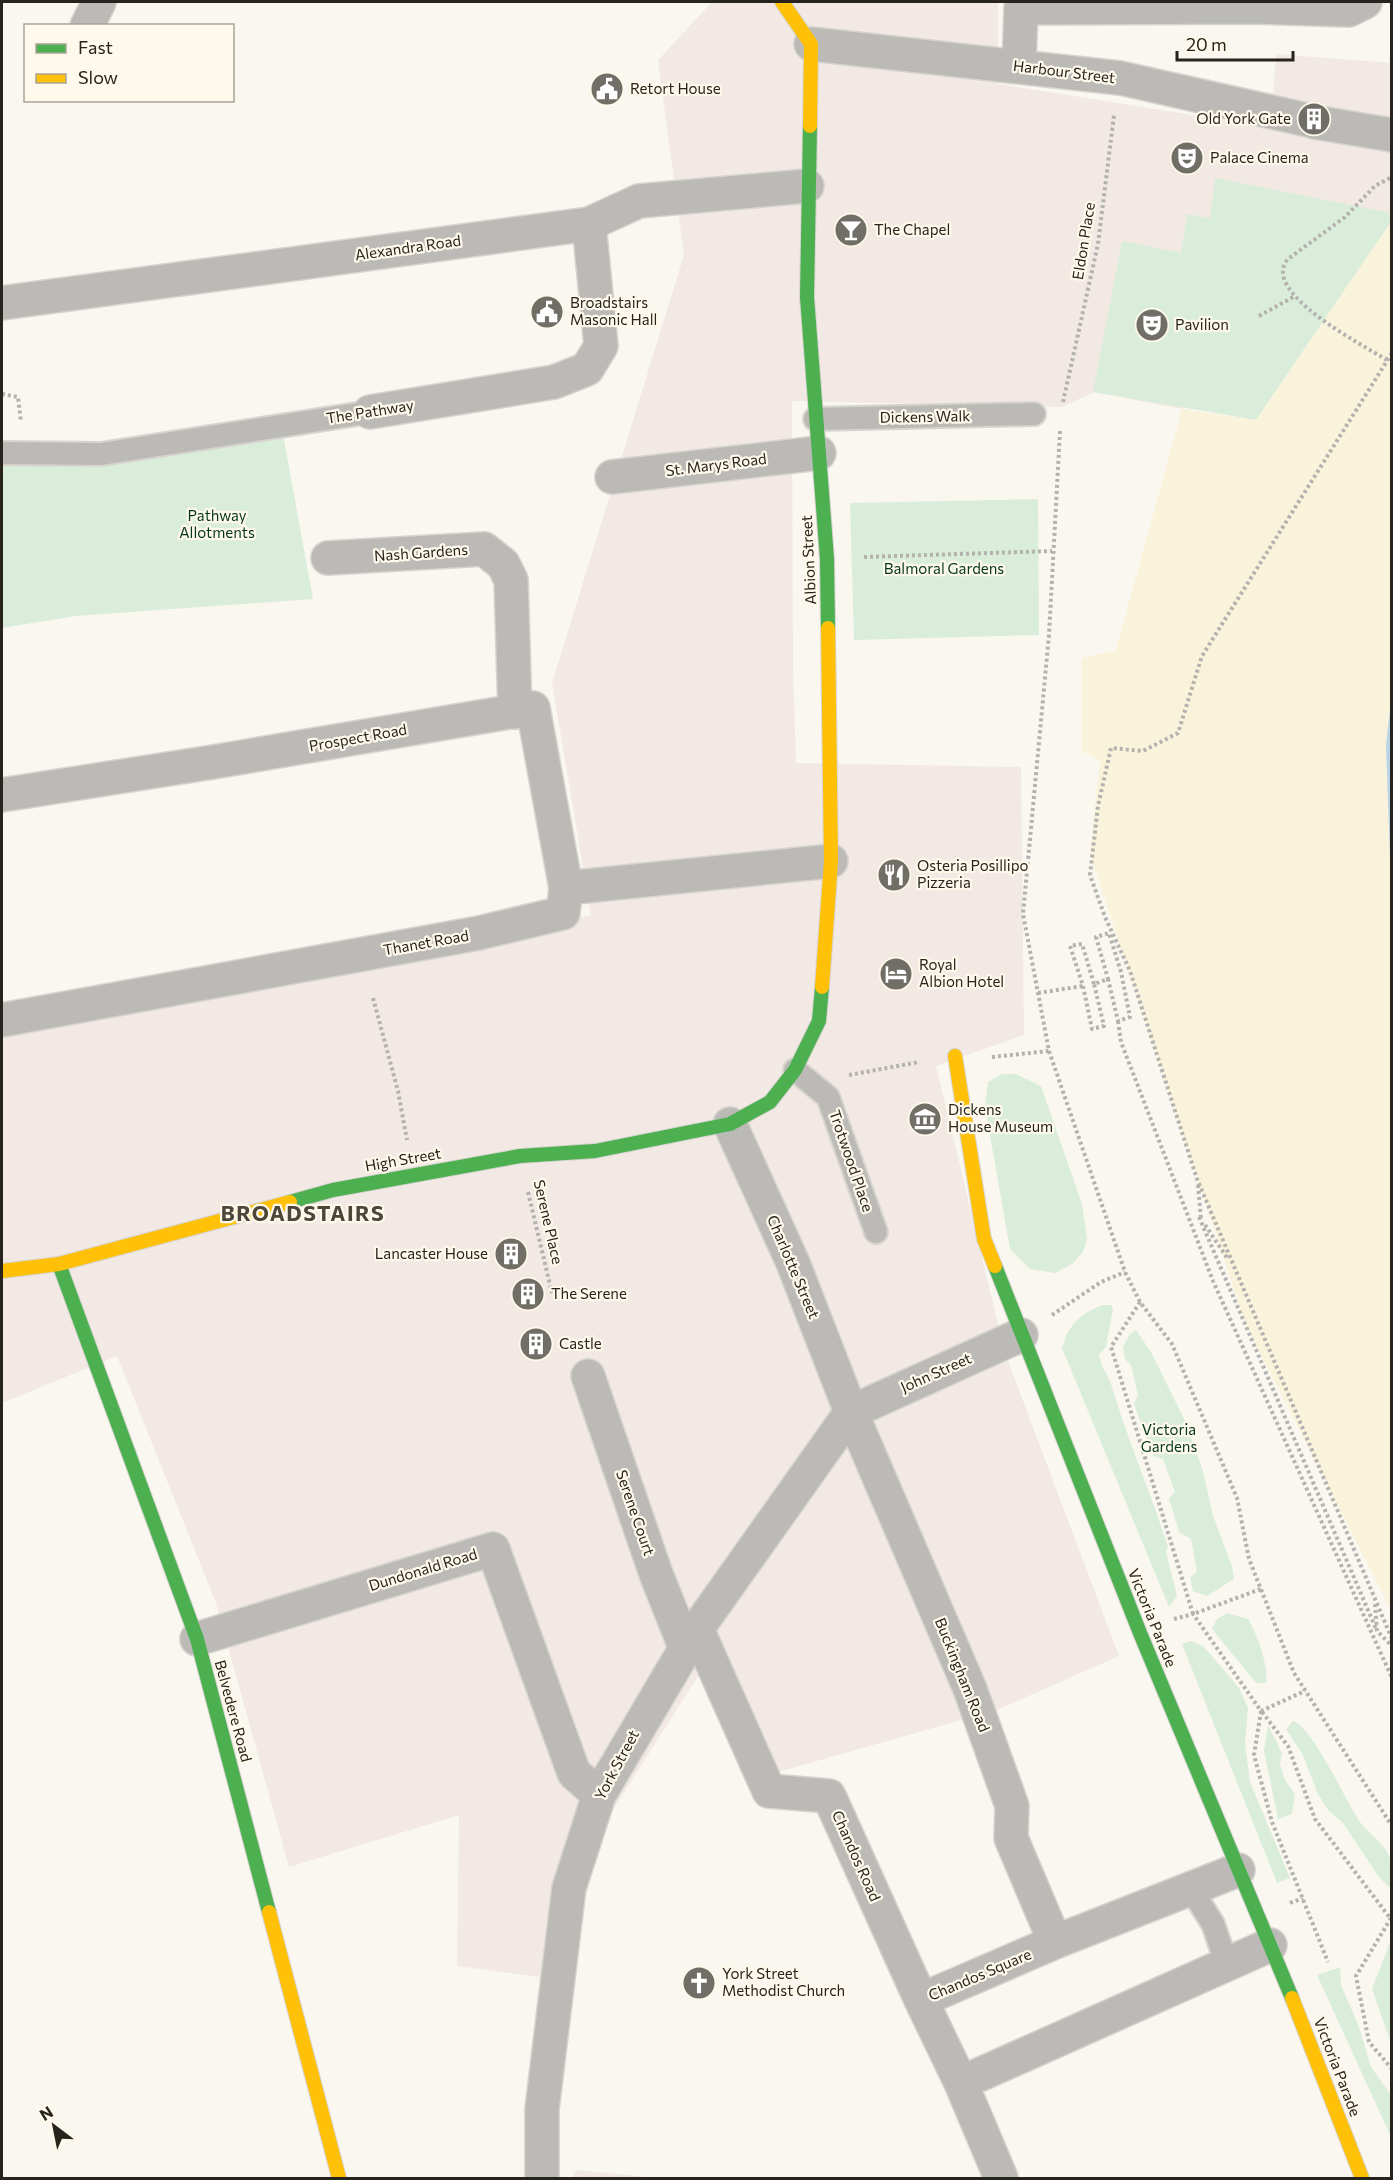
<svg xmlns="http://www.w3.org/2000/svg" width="1393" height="2180" font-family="Commissioner,sans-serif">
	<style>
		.commercial { fill: #f2e8e4 }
		.green { fill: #daeddb }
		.sand { fill: #faf3db }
		.water { fill: #bad3e6 }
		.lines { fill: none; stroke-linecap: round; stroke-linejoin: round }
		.lane-casing { stroke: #d7d4cf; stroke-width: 26 }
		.street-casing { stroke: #d7d4cf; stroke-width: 36 }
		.fast-casing { stroke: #d7d4cf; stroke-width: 16 }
		.slow-casing { stroke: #d7d4cf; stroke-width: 16 }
		.path { stroke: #b3b2af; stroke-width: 4; stroke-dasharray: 3 3; stroke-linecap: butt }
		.lane { stroke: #bbbab6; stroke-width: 22 }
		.street { stroke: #bbbab6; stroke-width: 33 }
		.fast { stroke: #4caf50; stroke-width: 14 }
		.slow { stroke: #ffc107; stroke-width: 14 }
		.labels { text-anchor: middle; stroke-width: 4.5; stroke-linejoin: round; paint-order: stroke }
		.street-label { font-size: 15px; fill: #26241d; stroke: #fff9eb }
		.poi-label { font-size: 15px; fill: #26241d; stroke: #fff9eb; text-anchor: start }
		.park-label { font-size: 15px; fill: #03371d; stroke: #fff9eb }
		.district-label { font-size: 21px; font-weight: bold; letter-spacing: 1.5px; fill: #4b4638; stroke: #fff9eb }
	</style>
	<rect width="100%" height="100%" fill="#faf7f0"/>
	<!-- commercial -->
	<path class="commercial" d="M712 2H998V84L1224 120 1273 96 1276 54 1391 63V222L1182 409 1094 392 1062 407 792 401 793 667 796 763 1021 767 1024 1035 936 1066 1005 1353 1119 1656 997 1710 767 1775 716 1648 550 1909 540 1977 457 1966 459 1815 289 1867 216 1603 117 1356 2 1403V1032L591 915 552 683 684 255 658 60Z
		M577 2170 659 2178H571Z"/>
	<!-- green -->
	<path class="green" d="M1215 178 1391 213V222L1256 420 1093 392 1122 241 1181 253 1187 214 1210 218Z
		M283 434 313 599 75 616 2 628V460Z
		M1038 499 1039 635 854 640 850 503Z
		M1002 1074H1016L1041 1086 1082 1204 1087 1239 1083 1252 1072 1264 1055 1273 1030 1269 1010 1249 985 1107 988 1082Z
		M1103 1305H1111L1113 1309 1106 1347 1099 1354C1101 1367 1108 1374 1112 1387 1128 1441 1151 1493 1168 1547L1166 1552 1177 1596 1169 1607 1062 1348C1068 1325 1081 1313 1103 1305Z
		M1136 1330 1151 1352 1186 1423 1203 1471 1213 1516 1232 1566 1234 1579 1207 1596 1193 1591 1190 1577 1197 1572 1191 1539 1179 1532 1169 1498 1175 1492 1163 1459 1153 1456 1134 1404 1138 1395 1131 1365 1125 1359 1123 1347 1130 1334Z
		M1227 1613 1248 1619C1257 1633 1269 1667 1266 1683H1256L1212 1629 1217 1619Z
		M1191 1641 1203 1646 1223 1669 1239 1688 1248 1708 1245 1743 1250 1782 1290 1878 1277 1883 1182 1644Z
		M1293 1721C1313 1728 1344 1798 1358 1819 1366 1832 1381 1840 1388 1854 1393 1864 1392 1874 1391 1885L1389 1887 1379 1877 1343 1823 1328 1810 1317 1792 1303 1755 1286 1729Z
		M1268 1725 1282 1753 1280 1764 1285 1780 1295 1794 1292 1814 1278 1819 1264 1751Z
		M1391 1940V2043L1372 1989Z
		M1340 1967 1341 1985 1359 2027 1371 2067 1391 2095V2137L1317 1975Z"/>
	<!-- sand -->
	<path class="sand" d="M1391 222V1610L1245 1323 1090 855 1100 760 1081 751 1082 658 1116 650 1182 409 1256 420Z"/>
	<!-- water -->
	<path class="water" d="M1391 700V886L1386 745Z"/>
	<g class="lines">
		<!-- lane casing -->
		<g class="lane-casing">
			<path id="lane" d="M815 419 1034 414
				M2 453 101 454 370 412
				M795 1070 828 1097 876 1232
				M1191 1889 1213 1924 1227 1965"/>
		</g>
		<!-- street casing -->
		<g class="street-casing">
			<path id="street" d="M87 26 99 2
				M811 44 1120 78 1312 121
				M1019 66 1021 8 1256 7 1349 10 1365 2
				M1314 122 1392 135
				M2 303 589 224 639 201 807 186
				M370 412 554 382 587 369 601 346 589 224
				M612 477 819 453
				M328 558 484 549 503 564 511 580 515 712
				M2 795 213 762 533 708 566 888
				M2 1020 479 933 563 913 566 888 831 861
				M730 1124 793 1263 851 1412 970 1689 1012 1806 1011 1838 1055 1942
				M588 1376 656 1574 686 1649
				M851 1412 1021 1335
				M697 1629 769 1791 829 1796 921 2000
				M197 1639 493 1549 574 1773 599 1795
				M1238 1870 1055 1942 921 2000 961 2083 1270 1945
				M961 2083 1001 2178
				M542 2178V2109L569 1888 599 1795 697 1629 851 1412"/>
		</g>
		<!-- fast casing -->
		<g class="fast-casing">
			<path id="fast" d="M810 126 807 297 827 559 828 628
				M290 1202 333 1190 520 1156 595 1151 730 1124 770 1102 795 1070 819 1021 822 987
				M59 1264 197 1639 269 1912
				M995 1266 1140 1633 1292 1998"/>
		</g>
		<!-- slow casing -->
		<g class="slow-casing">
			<path id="slow" d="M782 2 811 44 810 126
				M822 987 831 861 828 628
				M955 1056 984 1239 995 1266
				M2 1271 59 1264 290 1202
				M269 1912 339 2178
				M1292 1998 1362 2178"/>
		</g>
		<!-- path -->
		<path class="path" d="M1259 316 1295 296
			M1392 353 1202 656 1178 733 1143 751 1111 748 1098 806 1090 875 1105 917 1130 971 1197 1179 1392 1639
			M1387 360C1363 345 1259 292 1288 259L1345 217 1375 186 1392 177
			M2 394 18 397 21 422
			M1063 402 1098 244 1114 115
			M1060 431 1049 635 1023 914 1049 1051 1125 1272 1140 1302 1172 1344 1237 1498 1249 1559 1294 1673 1392 1826
			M864 557 1052 551
			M1094 984 1082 944 1070 946 1083 986 1092 1029 1104 1026 1094 984 1108 979 1118 1021 1130 1017 1121 972 1109 933 1096 937 1108 979
			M1038 993 1083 986
			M373 998 398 1091 407 1140
			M1118 1021 1121 1042 1213 1281 1392 1678
			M992 1057 1049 1051
			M849 1075 919 1062
			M1198 1185 1201 1219
			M528 1192 552 1293
			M1199 1217 1377 1631
			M1205 1225 1228 1259
			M1140 1302 1111 1347 1193 1614 1261 1589
			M1052 1315 1101 1282 1125 1272
			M1375 1604 1377 1631 1392 1646
			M1174 1619 1193 1614 1261 1711 1305 1691
			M1261 1711 1254 1755 1272 1822 1328 1962
			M1262 1712 1288 1746 1315 1819 1390 1918
			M1290 1903 1303 1898
			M1391 1918 1356 1976 1369 2042 1392 2069"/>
		<!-- lane -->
		<use href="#lane" class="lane"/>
		<!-- street -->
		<use href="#street" class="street"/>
		<!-- fast -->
		<use href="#fast" class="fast"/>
		<!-- slow -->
		<use href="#slow" class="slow"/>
	</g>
	<!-- icons -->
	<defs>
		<g id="civic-disc" transform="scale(1.725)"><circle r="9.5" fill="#706e67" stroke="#fff9eb"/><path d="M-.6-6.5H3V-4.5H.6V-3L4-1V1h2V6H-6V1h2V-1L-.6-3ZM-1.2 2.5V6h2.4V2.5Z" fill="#fff"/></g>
		<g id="building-disc" transform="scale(1.725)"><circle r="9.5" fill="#706e67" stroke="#fff9eb"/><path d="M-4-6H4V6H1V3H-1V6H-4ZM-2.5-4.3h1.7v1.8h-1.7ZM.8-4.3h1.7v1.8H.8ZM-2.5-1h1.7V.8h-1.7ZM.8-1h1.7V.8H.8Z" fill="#fff"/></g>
		<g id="theatre-disc" transform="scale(1.725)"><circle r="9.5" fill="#706e67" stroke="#fff9eb"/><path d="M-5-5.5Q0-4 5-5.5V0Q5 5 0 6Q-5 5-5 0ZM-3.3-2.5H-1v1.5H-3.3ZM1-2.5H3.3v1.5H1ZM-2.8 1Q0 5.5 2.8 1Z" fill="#fff"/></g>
		<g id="bar-disc" transform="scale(1.725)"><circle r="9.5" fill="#706e67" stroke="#fff9eb"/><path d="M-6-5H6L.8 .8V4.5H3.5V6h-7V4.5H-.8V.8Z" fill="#fff"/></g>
		<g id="restaurant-disc" transform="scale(1.725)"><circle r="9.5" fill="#706e67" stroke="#fff9eb"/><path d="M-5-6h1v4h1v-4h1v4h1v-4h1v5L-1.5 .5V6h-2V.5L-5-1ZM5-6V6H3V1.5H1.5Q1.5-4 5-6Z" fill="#fff"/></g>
		<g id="hotel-disc" transform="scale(1.725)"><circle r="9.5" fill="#706e67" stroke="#fff9eb"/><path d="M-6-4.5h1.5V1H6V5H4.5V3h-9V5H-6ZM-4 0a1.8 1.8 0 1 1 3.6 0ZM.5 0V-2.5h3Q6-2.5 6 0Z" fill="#fff"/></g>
		<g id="museum-disc" transform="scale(1.725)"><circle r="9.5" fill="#706e67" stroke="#fff9eb"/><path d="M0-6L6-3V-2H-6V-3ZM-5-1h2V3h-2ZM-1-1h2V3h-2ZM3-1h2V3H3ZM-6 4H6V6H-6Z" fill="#fff"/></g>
		<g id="church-disc" transform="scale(1.725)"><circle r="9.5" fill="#706e67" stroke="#fff9eb"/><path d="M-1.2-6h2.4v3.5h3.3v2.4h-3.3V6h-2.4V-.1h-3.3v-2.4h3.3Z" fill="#fff"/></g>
	</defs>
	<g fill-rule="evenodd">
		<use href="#civic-disc" x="607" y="89"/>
		<use href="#building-disc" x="1314" y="119"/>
		<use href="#theatre-disc" x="1187" y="158"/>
		<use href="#bar-disc" x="851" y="230"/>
		<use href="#civic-disc" x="547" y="312"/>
		<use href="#theatre-disc" x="1152" y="325"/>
		<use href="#restaurant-disc" x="894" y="875"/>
		<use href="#hotel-disc" x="896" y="974"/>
		<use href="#museum-disc" x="925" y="1119"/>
		<use href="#building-disc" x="511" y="1254"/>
		<use href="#building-disc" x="528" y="1294"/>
		<use href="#building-disc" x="536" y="1344"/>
		<use href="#church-disc" x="699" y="1983"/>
	</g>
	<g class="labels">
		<!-- street labels -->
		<g class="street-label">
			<text transform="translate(1064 72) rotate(7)" y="5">Harbour Street</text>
			<text transform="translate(1084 241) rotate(-81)" y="5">Eldon Place</text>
			<text transform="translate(408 248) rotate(-8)" y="5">Alexandra Road</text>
			<text transform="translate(370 412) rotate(-9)" y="5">The Pathway</text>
			<text transform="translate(925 417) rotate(-1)" y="5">Dickens Walk</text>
			<text transform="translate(716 465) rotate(-7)" y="5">St. Marys Road</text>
			<text transform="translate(421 553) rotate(-4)" y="5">Nash Gardens</text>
			<text transform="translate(809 560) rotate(-93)" y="5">Albion Street</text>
			<text transform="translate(358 738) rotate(-10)" y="5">Prospect Road</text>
			<text transform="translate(426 943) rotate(-10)" y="5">Thanet Road</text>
			<text transform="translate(403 1160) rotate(-10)" y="5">High Street</text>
			<text transform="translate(851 1161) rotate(71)" y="5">Trotwood Place</text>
			<text transform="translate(548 1222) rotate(77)" y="5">Serene Place</text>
			<text transform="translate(793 1267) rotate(67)" y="5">Charlotte Street</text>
			<text transform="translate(936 1373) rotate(-24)" y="5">John Street</text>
			<text transform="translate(635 1513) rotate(71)" y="5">Serene Court</text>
			<text transform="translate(423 1570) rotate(-17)" y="5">Dundonald Road</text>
			<text transform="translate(1152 1618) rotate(68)" y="5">Victoria Parade</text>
			<text transform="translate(962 1675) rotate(68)" y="5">Buckingham Road</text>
			<text transform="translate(233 1711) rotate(75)" y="5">Belvedere Road</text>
			<text transform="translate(617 1765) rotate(-62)" y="5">York Street</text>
			<text transform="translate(856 1856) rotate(66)" y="5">Chandos Road</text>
			<text transform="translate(980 1975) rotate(-23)" y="5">Chandos Square</text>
			<text transform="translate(1337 2067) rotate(69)" y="5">Victoria Parade</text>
		</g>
		<!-- poi labels -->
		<g class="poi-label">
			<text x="630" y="94">Retort House</text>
			<text x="1291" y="124" text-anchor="end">Old York Gate</text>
			<text x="1210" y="163">Palace Cinema</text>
			<text x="874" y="235">The Chapel</text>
			<text x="570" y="308">Broadstairs<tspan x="570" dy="17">Masonic Hall</tspan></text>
			<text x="1175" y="330">Pavilion</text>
			<text x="917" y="871">Osteria Posillipo<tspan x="917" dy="17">Pizzeria</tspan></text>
			<text x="919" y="970">Royal<tspan x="919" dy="17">Albion Hotel</tspan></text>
			<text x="948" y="1115">Dickens<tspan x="948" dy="17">House Museum</tspan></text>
			<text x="488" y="1259" text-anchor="end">Lancaster House</text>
			<text x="551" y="1299">The Serene</text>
			<text x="559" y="1349">Castle</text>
			<text x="722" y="1979">York Street<tspan x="722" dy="17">Methodist Church</tspan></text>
		</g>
		<!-- park labels -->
		<g class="park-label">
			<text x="217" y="521">Pathway<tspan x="217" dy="17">Allotments</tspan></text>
			<text x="944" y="574">Balmoral Gardens</text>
			<text x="1169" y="1435">Victoria<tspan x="1169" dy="17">Gardens</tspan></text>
		</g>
		<!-- district labels -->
		<g class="district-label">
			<text x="303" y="1221">BROADSTAIRS</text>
		</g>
	</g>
	<!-- border -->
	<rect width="1393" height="2180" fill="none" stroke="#26241d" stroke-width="6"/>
	<!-- legend -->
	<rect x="24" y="24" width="210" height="78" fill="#fff9eb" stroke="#a8a499" stroke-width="1.5"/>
	<rect x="36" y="44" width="30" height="9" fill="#4caf50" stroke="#a8a499" stroke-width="1.5"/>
	<text x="78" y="54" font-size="18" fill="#26241d">Fast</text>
	<rect x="36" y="74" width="30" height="9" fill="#ffc107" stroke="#a8a499" stroke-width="1.5"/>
	<text x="78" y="84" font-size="18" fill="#26241d">Slow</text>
	<!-- north arrow -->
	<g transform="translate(54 2126) rotate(328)" stroke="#fff9eb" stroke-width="4.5" paint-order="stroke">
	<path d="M0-4.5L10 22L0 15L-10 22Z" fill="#26241d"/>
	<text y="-9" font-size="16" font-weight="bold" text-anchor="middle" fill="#26241d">N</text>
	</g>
	<!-- scale -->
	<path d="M1177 51v9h116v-9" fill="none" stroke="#26241d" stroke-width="3"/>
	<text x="1186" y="51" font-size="18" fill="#26241d" stroke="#fff9eb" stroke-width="4.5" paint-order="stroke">20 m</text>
</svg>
